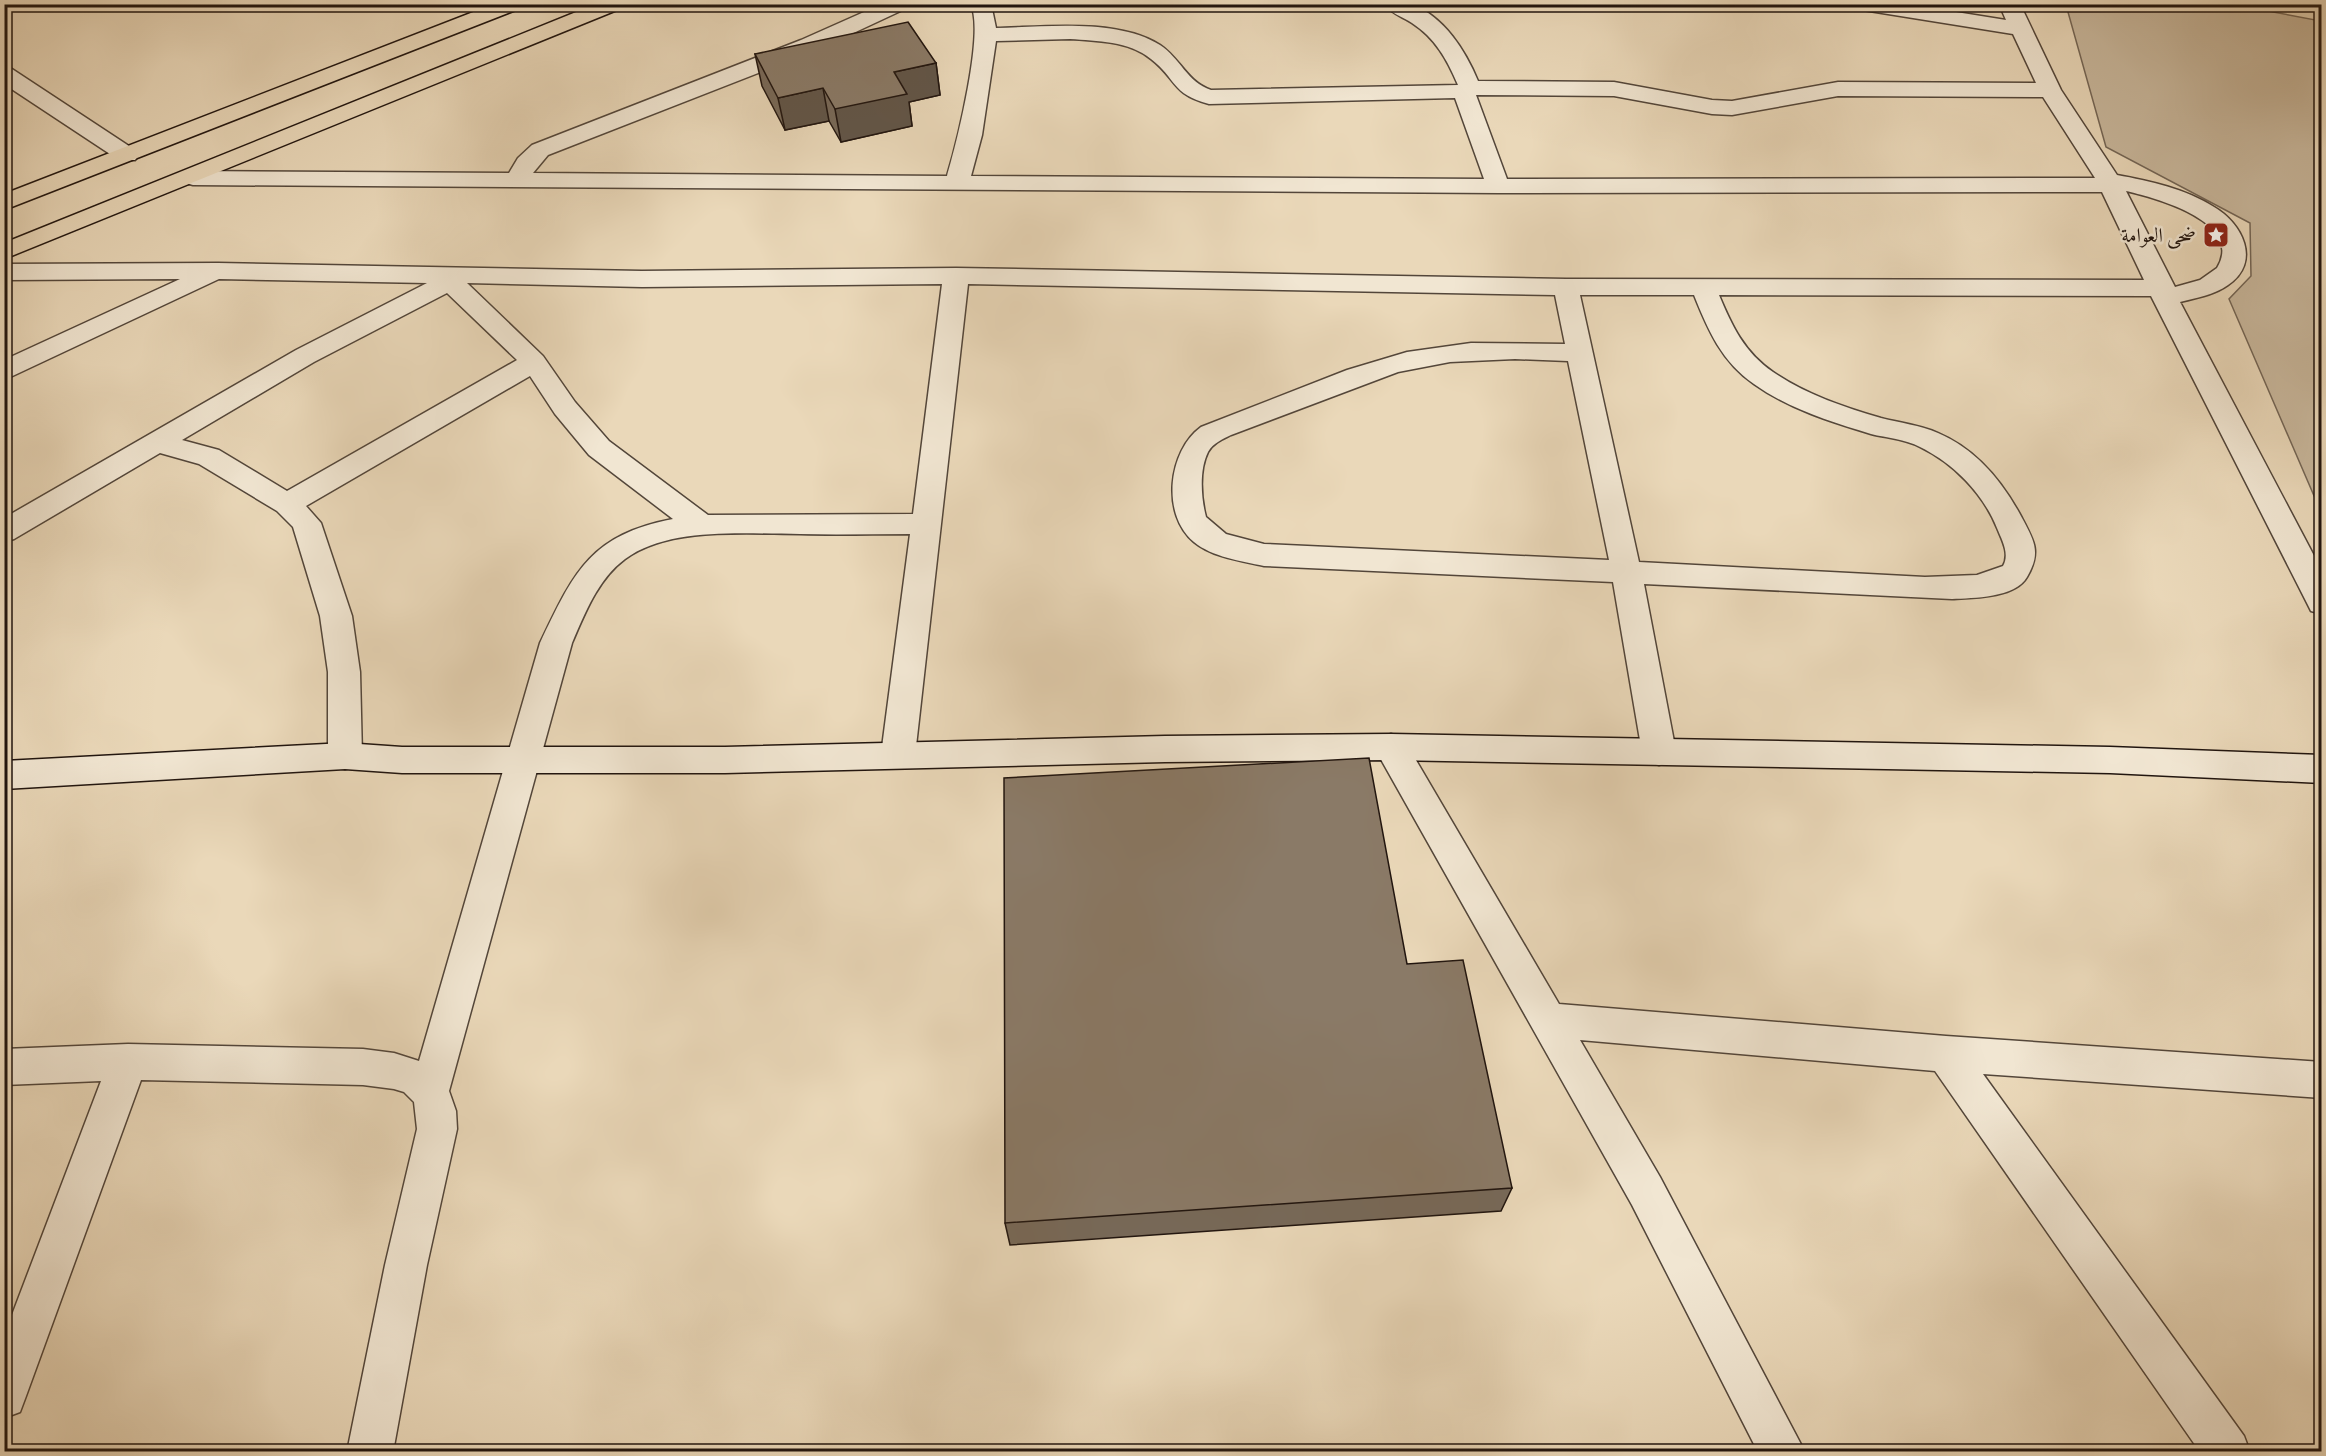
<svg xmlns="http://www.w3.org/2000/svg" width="2326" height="1456" font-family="'Libre Bodoni',Amiri,serif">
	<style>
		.green { fill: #c8b79c; stroke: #746656; stroke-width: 1.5 }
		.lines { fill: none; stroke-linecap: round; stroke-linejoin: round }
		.street-casing { stroke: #53463a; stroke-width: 3 }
		.secondary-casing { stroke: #21150f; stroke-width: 3 }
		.primary-casing { stroke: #21150f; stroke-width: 3 }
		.street { fill: #f1e6d2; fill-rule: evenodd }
		.secondary { fill: #f1e6d2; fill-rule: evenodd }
		.primary { fill: #ead8b9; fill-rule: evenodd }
		.wall { fill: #776959; stroke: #21150f; stroke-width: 1.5 }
		.shaded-wall { fill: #615548; stroke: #21150f; stroke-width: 1.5 }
		.building { fill: #8a7a67; stroke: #21150f; stroke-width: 1.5 }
		.labels { text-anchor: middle; stroke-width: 5; stroke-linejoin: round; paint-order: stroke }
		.far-poi-label { font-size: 20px; fill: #21150f; stroke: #f1e6d2; text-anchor: end }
	</style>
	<rect width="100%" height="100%" fill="#ead8b9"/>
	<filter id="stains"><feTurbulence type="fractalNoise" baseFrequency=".00333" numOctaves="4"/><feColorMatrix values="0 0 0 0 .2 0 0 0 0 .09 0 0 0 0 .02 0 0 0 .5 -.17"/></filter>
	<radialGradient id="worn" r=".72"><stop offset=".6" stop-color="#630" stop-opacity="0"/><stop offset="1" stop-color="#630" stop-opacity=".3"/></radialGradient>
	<!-- green -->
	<path class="green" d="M2066 5H2236L2321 21V512L2229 299 2251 276 2250 223 2106 147Z"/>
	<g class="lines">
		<!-- street casing -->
		<g class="street-casing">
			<path id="street" d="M882 4H910L907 8 817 50 548 155 533 173 947 176C956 146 986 28 970 4H991L996 28C1045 27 1117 18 1160 45 1180 58 1187 82 1211 90L1458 85C1447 59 1435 38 1412 23 1403 17 1390 13 1384 4 1393 4 1404 3 1412 5 1444 16 1466 52 1478 81L1614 82 1712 100 1732 101 1838 82 2036 83 2013 34 1863 10 1853 4H1906L2006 20 1999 4H2020L2061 90 2117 175C2150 181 2186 189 2214 207 2242 223 2262 262 2228 285 2214 295 2196 298 2180 302L2322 571V614L2311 611 2307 603 2151 296 1719 295C1732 326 1744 352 1773 372 1805 394 1843 407 1881 418 1900 423 1920 425 1938 433 1976 449 2003 482 2022 518 2035 542 2041 553 2027 577 2015 598 1973 598 1952 599L1644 584 1676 752 1671 761 1659 765 1647 761 1642 752 1613 582 1264 566C1241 561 1212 557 1194 542 1161 515 1168 451 1201 427L1347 370 1407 352 1471 343 1565 344 1555 295 968 284 915 755 910 764 898 768 886 764 881 755 910 534C873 534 836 535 800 534 748 534 669 526 625 559 598 579 585 613 572 643L449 1091 456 1111 457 1129 427 1265 393 1452H347L385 1265 417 1129 414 1102 404 1092 394 1089 363 1085 141 1080 26 1396 20 1412 4 1418V1336L101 1081 4 1085V1049L128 1044 363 1049 394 1053 419 1061 540 643C574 572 590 535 673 519L589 455 555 414 530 376 306 506 321 523 352 616 360 672 362 756 357 765 345 769 333 765 328 756V672L320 616 293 527 277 511 199 464 160 453 14 539 4 542V518L296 350 427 283 219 279 4 380V360L180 279 4 280V264L218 263 642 271 956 268 1566 279 2144 280 2102 192 1498 193 193 185 185 183 181 178 185 173 193 171 509 173 518 158 532 145 801 40ZM1070 39C1097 41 1129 41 1151 59 1177 79 1171 94 1209 104L1455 98 1484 179 971 176 982 135 996 41ZM1476 95 1614 96 1712 114 1732 115 1838 96 2043 97 2095 178 1507 179ZM2126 191C2156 198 2245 222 2217 268L2200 280 2175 287ZM467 283 642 287 942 284 913 514 708 515 609 441 575 402 543 356ZM447 293 517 360 287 491 219 450 182 440 314 362ZM1580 295H1694C1708 330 1722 362 1754 384 1789 409 1831 422 1871 434 1887 438 1905 439 1920 447 1953 463 1983 493 1997 528 2002 540 2010 554 2003 566L1977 575 1925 577 1639 562ZM1515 359 1568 361 1609 560 1264 544 1226 534 1206 517C1201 498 1199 470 1208 452 1213 443 1223 439 1231 435L1398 372 1450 362Z
				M4 68 12 69 135 150 139 155 135 160H119L4 84Z
				M1391 734 1403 738 1559 1004 1946 1036 2322 1062V1098L1983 1074 2244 1436 2250 1452H2200L1935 1071 1580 1040 1660 1177 1805 1452H1758L1632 1205 1374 747 1379 738Z"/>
		</g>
		<!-- secondary casing -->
		<g class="secondary-casing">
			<path id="secondary" d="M1391 734 2110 747 2322 755V783L2110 773 1391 760 1165 762 725 773H402L345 769 4 789V761L345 743 402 747H725L1165 736Z"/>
		</g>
		<!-- primary casing -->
		<g class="primary-casing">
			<path id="primary" d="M494 4H524L521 8 4 210V194Z
				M596 4H625L622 8 4 259V243Z"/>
		</g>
		<!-- street -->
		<use href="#street" class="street"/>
		<!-- secondary -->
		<use href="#secondary" class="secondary"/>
		<!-- primary -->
		<use href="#primary" class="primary"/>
	</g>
	<!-- wall -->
	<path class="wall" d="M755 54 936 63 940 95 909 102 912 126 841 142 829 121 785 130 762 86Z
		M1407 964 1512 1188 1501 1211 1010 1245 1005 1223Z"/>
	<!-- shaded-wall -->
	<path class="shaded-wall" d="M936 63 940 95 909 102 912 126 841 142 835 109 894 72Z
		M823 88 829 121 785 130 778 98Z"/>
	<!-- building -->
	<path class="building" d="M908 22 936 63 894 72 907 94 835 109 823 88 778 98 755 54Z
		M1369 758 1407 964 1463 960 1512 1188 1005 1223 1004 778Z"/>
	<!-- icons -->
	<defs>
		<g id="sight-square" transform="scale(1.35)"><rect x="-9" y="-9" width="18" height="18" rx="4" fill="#8f2418" stroke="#f1e6d2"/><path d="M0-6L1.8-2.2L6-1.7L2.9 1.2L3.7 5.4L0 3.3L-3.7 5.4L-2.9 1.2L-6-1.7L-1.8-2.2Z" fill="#fff"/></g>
	</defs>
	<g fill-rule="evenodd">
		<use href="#sight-square" x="2216" y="235"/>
	</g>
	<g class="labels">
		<!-- far-poi labels -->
		<g class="far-poi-label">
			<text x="2196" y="242">ضحى العوامة</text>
		</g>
	</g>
	<!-- margin -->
	<rect width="2326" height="1456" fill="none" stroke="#ead8b9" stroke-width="24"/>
	<rect x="6" y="6" width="2314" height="1444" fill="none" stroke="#21150f" stroke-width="3"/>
	<rect x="12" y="12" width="2302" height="1432" fill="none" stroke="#21150f" stroke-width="1.5"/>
	<rect width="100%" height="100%" filter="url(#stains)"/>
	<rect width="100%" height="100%" fill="url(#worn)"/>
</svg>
